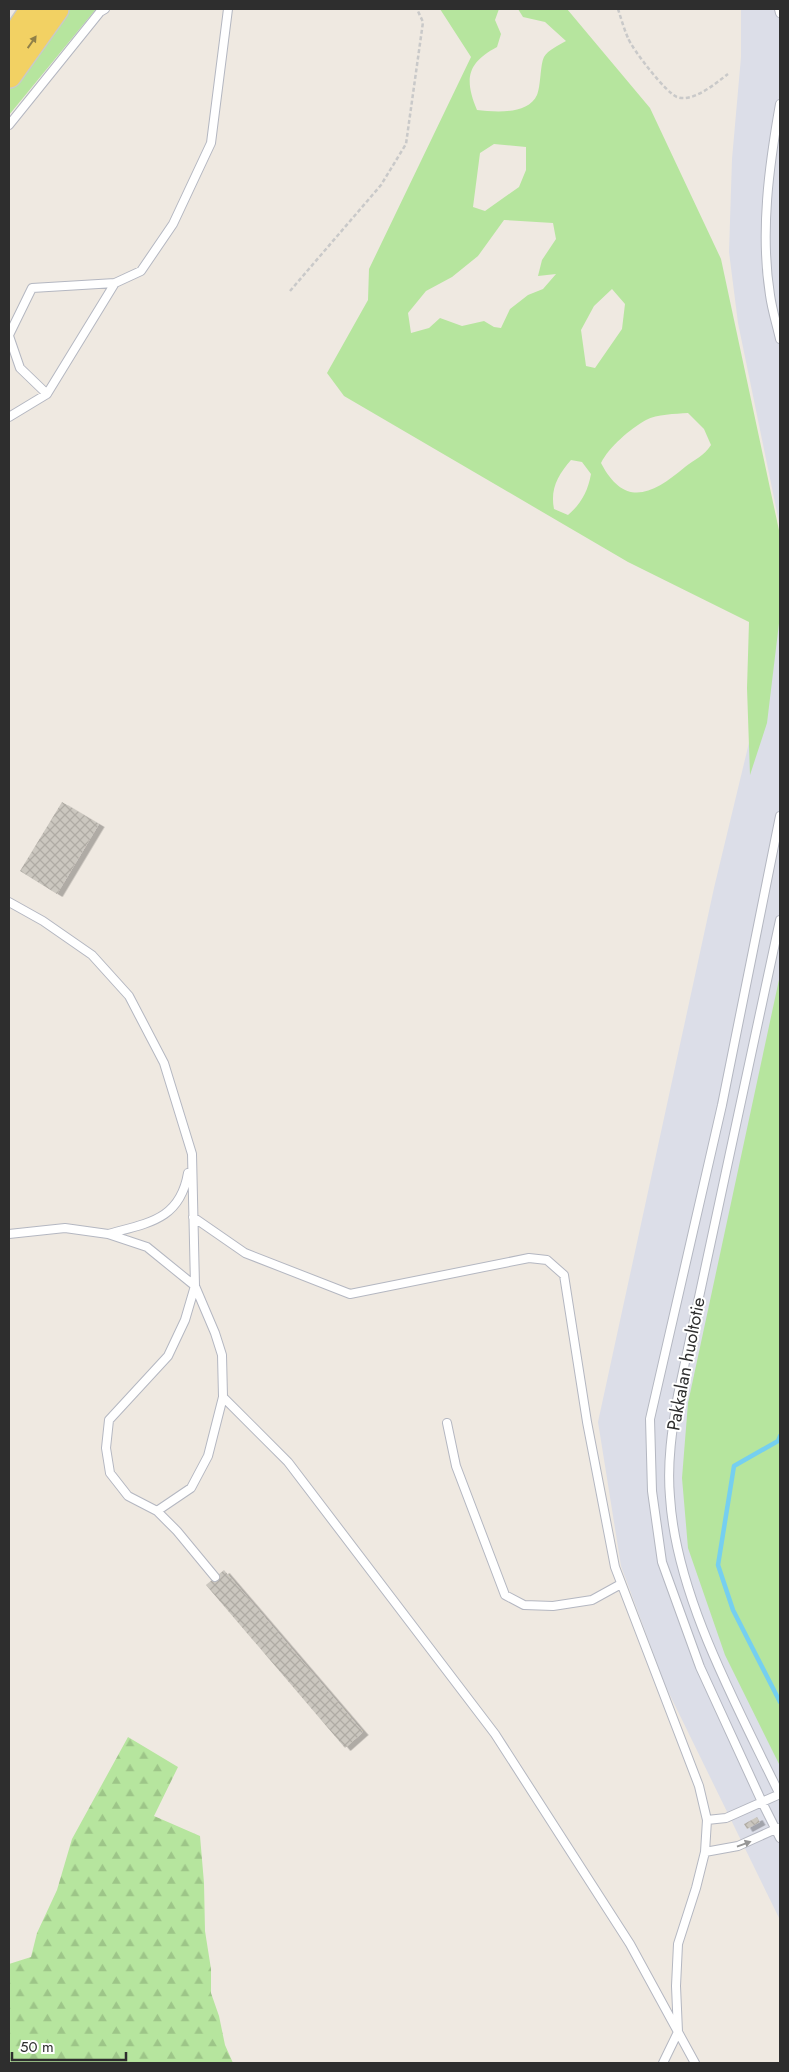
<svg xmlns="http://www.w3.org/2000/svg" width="789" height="2072" font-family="Jost,sans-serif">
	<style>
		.airport { fill: #dcdee8 }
		.grass { fill: #b6e59e; fill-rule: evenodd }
		.forest { fill: url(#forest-firs) }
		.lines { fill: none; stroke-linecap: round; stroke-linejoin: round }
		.stream { stroke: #75cff0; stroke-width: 4.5 }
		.building { fill: url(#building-cross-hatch); filter: url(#shadow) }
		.service-casing { stroke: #b4b7c1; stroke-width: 10 }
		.primary-casing { stroke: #c9c9c9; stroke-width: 28 }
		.path { stroke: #c9c9c9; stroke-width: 2.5; stroke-dasharray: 4 2.5; stroke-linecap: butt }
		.service { stroke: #fff; stroke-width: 8 }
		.primary { stroke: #f2d163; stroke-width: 25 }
		.oneway { fill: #908048 }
		.oneway2 { fill: #969696 }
		.labels { text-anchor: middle; stroke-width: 4; stroke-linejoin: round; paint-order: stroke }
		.street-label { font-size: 18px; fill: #2e2e2e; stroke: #fff }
	</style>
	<defs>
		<pattern id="forest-firs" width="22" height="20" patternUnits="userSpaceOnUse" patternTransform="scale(1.25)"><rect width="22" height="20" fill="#b6e59e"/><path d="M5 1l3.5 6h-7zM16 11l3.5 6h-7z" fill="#9dc588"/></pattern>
		<pattern id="building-cross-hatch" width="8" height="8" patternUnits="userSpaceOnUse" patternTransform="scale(1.25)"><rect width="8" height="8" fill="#cbc7bf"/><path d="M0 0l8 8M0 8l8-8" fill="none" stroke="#afaba4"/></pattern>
		<filter id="shadow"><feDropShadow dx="5.5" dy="3" stdDeviation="0" flood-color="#0004"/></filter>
	</defs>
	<rect width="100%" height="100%" fill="#efe9e1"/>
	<!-- airport -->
	<path class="airport" d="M741 9H780V527L738 323 729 252 732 159 741 57Z
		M780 614V1920L665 1685 621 1566 598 1422 714 888Z"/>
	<!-- grass -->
	<path class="grass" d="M66 9H96L9 115V88L42 48Z
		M440 9H499L495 20 501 34 497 47C467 63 464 79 477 110 495 112 528 115 537 95 541 86 540 65 544 57 548 50 559 45 566 41L545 22 523 17 518 9H567L650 108 721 259 780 535V615L767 723 750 775 747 688 749 622 628 562 344 396 327 373 368 300 369 269 471 57ZM494 144 526 147V170L519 187 485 211 473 207 480 153ZM504 220 553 223 556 239 542 260 538 276 556 274 543 289 528 295 510 309 501 328 494 327 484 321 462 326 440 318 429 328 411 333 408 313 426 291 452 277 478 256ZM612 289 625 304 622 329 595 368 586 366 581 330 594 306ZM688 413 704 429 711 445C704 456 695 459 685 467 653 494 625 509 601 463 609 447 630 429 646 420 657 414 675 414 688 413ZM571 460 582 462 591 474C588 491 581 504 568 515L554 509C550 489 558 475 571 460Z
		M780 975V1766L725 1655 688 1548 682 1478 688 1403Z"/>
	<!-- forest -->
	<path class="forest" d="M128 1737 178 1767 154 1816 200 1836 204 1883 205 1931 211 1969V1993L219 2016 225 2045 233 2063H9V1964L31 1957 37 1933 57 1890 72 1839Z"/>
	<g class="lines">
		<!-- stream -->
		<path class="stream" d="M780 1436 778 1441 734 1466 718 1565 733 1610 780 1702"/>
	</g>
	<!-- building -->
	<path class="building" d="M62 802 99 824 57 894 20 871Z
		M224 1570 363 1732 345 1748 206 1585Z
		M757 1817 760 1822 747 1829 744 1824Z"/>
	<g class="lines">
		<!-- service casing -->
		<g class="service-casing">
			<path id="service" d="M779 9 780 13
				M780 104C769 166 760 232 770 295 772 310 777 325 780 339
				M9 125 100 12 105 9
				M9 335 32 288 115 283 141 271 173 224 211 143 228 9
				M9 336 20 368 47 394
				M9 417 47 394 115 283
				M780 816 722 1105 650 1419 652 1491 662 1562 700 1667 762 1802 780 1838
				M9 902 43 921 92 955 129 996 164 1063 192 1154 195 1286 185 1320 168 1356 109 1420 106 1448 110 1473 128 1496 157 1511 191 1488 208 1456 223 1397 222 1355 215 1333 195 1286 147 1247 108 1234 65 1228 9 1234
				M780 920 678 1395C672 1429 667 1463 670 1497 676 1596 737 1706 780 1795
				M193 1217 245 1253 350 1294 529 1258 547 1260 564 1275 587 1422 615 1567 699 1786 707 1820 705 1852 696 1888 678 1944 676 1986 678 2032 663 2063
				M108 1234C148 1223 180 1220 188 1173
				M223 1397 288 1462 495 1734 630 1944 695 2063
				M447 1423 456 1466 505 1595 524 1605 553 1606 592 1600 621 1584
				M157 1511 177 1531 215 1577
				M707 1820 726 1818 780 1794
				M705 1852 738 1846 778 1828"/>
		</g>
		<!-- primary casing -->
		<g class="primary-casing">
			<path id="primary" d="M9 45 33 9
				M9 75 56 9"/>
		</g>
		<!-- path -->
		<path class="path" d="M618 9C621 18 624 29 628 38 632 49 667 94 677 97 693 103 716 83 728 74
			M290 291 381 185 406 144 423 22 417 9"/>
		<!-- service -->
		<use href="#service" class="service"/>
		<!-- primary -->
		<use href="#primary" class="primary"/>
	</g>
	<!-- one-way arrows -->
	<defs><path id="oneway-solid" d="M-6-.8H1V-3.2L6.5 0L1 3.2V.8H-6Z" transform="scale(1.25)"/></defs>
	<use class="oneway" href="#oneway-solid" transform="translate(32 42) rotate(-55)"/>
	<use class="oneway2" href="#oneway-solid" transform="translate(744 1844) rotate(-20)"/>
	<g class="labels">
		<!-- street labels -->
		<g class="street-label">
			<text transform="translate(686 1364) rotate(-79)" y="6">Pakkalan huoltotie</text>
		</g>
	</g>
	<!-- border -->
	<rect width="789" height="2072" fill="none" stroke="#2e2e2e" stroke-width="20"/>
	<!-- scale -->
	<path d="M12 2052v8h114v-8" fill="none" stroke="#2e2e2e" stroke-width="2.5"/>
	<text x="20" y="2052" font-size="15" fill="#2e2e2e" stroke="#ffffff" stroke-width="4" paint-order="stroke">50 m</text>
</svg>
